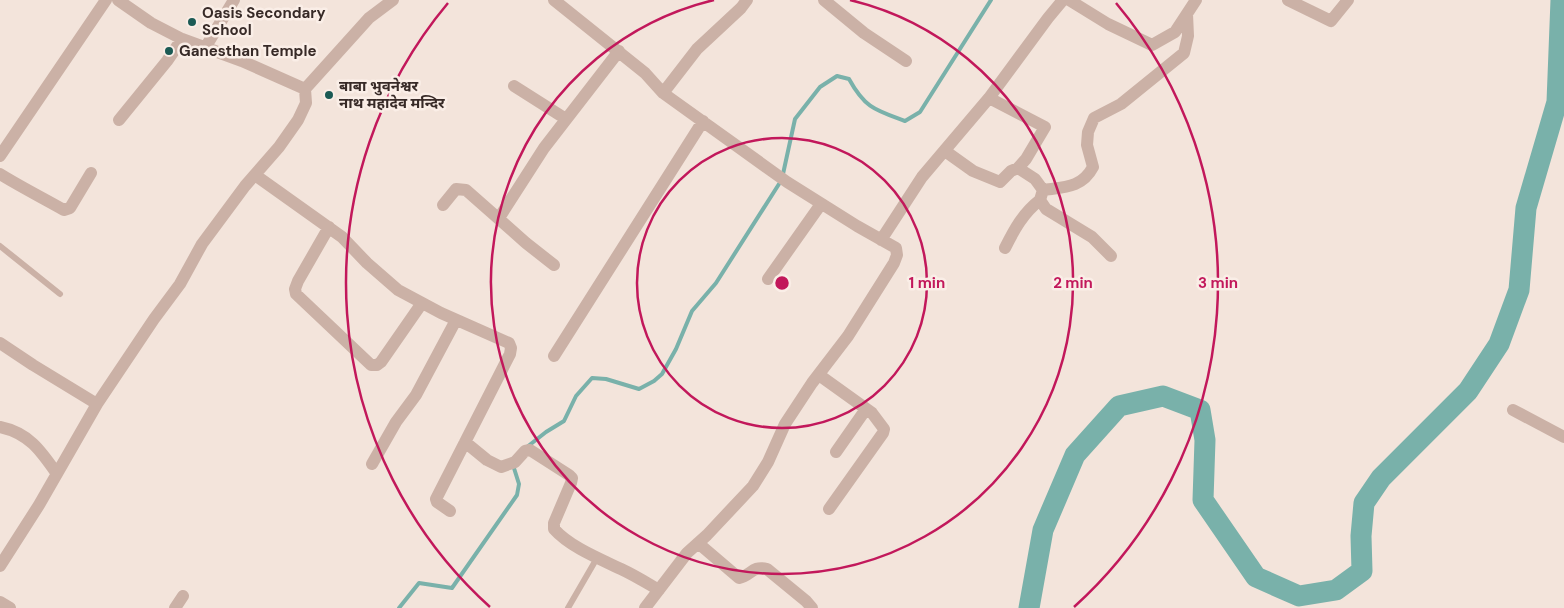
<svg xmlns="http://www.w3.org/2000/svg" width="1564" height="608" font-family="'DM Sans','Noto Sans Devanagari',sans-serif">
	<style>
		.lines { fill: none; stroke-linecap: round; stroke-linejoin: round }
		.stream { stroke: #79b1aa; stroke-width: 4 }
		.river { stroke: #79b1aa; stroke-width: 21 }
		.service { stroke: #cbb1a6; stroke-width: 6 }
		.minor { stroke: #cbb1a6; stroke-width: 12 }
		.ring { fill: none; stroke: #c2185b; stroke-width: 2.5 }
		.poi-dot { fill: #1b5a54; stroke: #faeee7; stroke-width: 2 }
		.labels { text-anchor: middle; stroke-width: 5; stroke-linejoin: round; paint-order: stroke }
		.poi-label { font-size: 15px; font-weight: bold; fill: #372a27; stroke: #faeee7; text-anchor: start }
		.centre { fill: #c2185b; stroke: #faeee7; stroke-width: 2.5 }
		.ring-label { font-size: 15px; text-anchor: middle; font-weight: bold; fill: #c2185b; stroke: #faeee7; stroke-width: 5; stroke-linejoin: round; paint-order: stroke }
	</style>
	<rect width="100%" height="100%" fill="#f3e4db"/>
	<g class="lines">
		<!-- stream -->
		<path class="stream" d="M783 174 795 119 820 87 837 76 849 79C865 108 875 110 905 121L920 112 991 0
			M527 447 546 432 564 421 576 396 592 378 606 379 639 389 654 381 662 374 676 349 692 311 716 283 779 184
			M399 608 419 583 452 588 517 495 519 484 513 465"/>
		<!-- river -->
		<path class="river" d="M1029 608 1043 530 1075 455 1119 406 1163 396 1200 410 1205 440 1203 500 1256 577 1299 596 1336 590 1362 571 1361 536 1364 503 1381 478 1468 391 1499 344 1519 290 1526 208 1557 102 1561 0"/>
		<!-- service -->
		<path class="service" d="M0 246 60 294
			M568 608 597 558"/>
		<!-- minor -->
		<path class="minor" d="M118 0 151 23 182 39 242 61 305 89
			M554 0 645 73 663 93 787 182 857 226 896 248 897 255 894 263 848 336 812 383 785 424 768 462 753 486 707 535 687 553 645 608
			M824 0 864 33 906 61
			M1069 0 1108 24 1152 45 1175 32 1196 0
			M1288 0 1331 21 1348 0
			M205 48 234 0
			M514 86 566 119
			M663 93 697 49 741 8 747 0
			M989 98 1045 127 1026 159 1018 168 1035 179 1043 190
			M119 120 167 61 182 39
			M945 151 973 171 1000 182 1011 171 1018 168
			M0 156 106 0
			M0 174C21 187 43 198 64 210L70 208 91 173
			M255 175 342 237 367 263 398 290 441 313 509 343 511 348 510 354 436 499 437 502 450 511
			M443 205 456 189 466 190 526 243 554 265
			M499 218 544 148 619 51
			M329 227 298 281 295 289 296 294 371 365H377L381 362 422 303
			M881 240 922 177 989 98 1048 18 1063 0
			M1005 248C1014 230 1023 213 1040 200
			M1111 256 1092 237 1046 209 1040 200 1043 190C1064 187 1082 188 1093 167L1087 145 1088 132 1094 118 1121 104 1184 53 1188 36 1187 14
			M768 279 821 204
			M0 343 33 365 97 404
			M554 356 703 121
			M819 375 872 413 884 429 883 433 829 509
			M1513 410 1564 437
			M0 427C29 433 41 451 57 474
			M465 442 487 460 501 467 515 462 525 451 530 450 569 475 572 478 571 483 554 523V529C570 547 600 559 621 569 634 575 647 583 659 590
			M836 452 866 409
			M372 464 396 422 416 395 456 320
			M698 543 739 578C751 576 752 565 767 569L806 601 812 608
			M0 566 39 505 97 404 154 319 180 284 202 244 245 186 279 147 298 120 306 103 305 89 369 18 393 0
			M0 602 10 608
			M175 608 183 596"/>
	</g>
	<!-- distance rings -->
	<g class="ring">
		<circle cx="782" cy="283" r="145"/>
		<path d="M850 0A291 291 0 1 1 714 0"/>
		<path d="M490 607A436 436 0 0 1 448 3M1116 3A436 436 0 0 1 1074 607"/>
	</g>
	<!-- markers -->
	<g class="poi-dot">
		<circle cx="192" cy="22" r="5"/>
		<circle cx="169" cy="51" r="5"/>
		<circle cx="329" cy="95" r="5"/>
	</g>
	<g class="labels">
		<!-- poi labels -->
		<g class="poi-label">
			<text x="202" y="18">Oasis Secondary<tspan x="202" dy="17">School</tspan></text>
			<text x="179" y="56">Ganesthan Temple</text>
			<text x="339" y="91">बाबा भुवनेश्वर<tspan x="339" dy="17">नाथ महादेव मन्दिर</tspan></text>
		</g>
	</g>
	<circle cx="782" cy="283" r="8" class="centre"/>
	<g class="ring-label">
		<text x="927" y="288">1 min</text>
		<text x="1073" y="288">2 min</text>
		<text x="1218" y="288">3 min</text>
	</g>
</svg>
